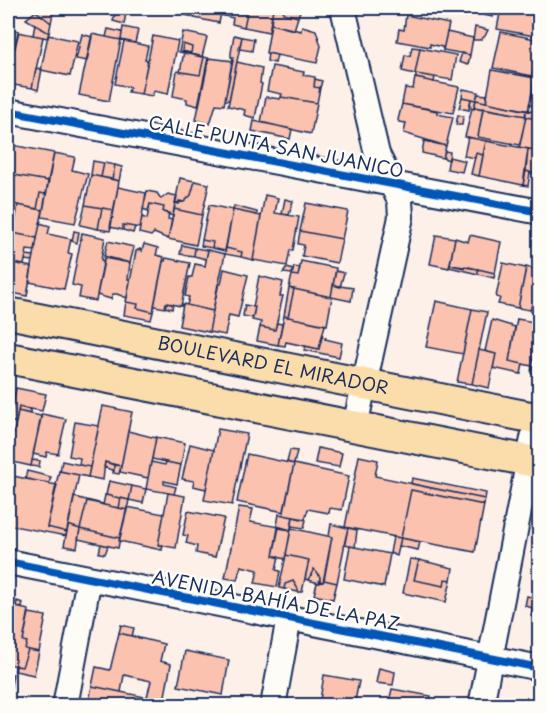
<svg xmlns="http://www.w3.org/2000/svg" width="547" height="713" font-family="'Playpen Sans',sans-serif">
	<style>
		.building { fill: #fac2af; stroke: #1b2f5e; stroke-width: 1.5; fill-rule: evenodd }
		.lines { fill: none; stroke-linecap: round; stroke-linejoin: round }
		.minor-casing { stroke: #1b2f5e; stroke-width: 28 }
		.major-casing { stroke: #1b2f5e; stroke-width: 34 }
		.minor { stroke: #fdfcf7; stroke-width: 24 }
		.major { stroke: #faddab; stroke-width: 30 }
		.cycleway-casing { stroke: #fdfcf7; stroke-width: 11 }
		.cycleway { stroke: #0057b8; stroke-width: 8 }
		.labels { text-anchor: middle; stroke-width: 5; stroke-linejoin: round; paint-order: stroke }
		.street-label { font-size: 18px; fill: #1b2f5e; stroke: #fdfcf7 }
	</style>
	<rect width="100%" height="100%" fill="#fcf0e9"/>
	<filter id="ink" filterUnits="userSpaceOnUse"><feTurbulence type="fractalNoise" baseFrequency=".0167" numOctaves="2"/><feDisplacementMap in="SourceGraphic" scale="12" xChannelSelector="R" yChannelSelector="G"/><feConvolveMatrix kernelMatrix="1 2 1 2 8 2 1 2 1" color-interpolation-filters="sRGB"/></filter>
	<g filter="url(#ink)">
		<!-- building -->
		<path class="building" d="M41 8H54L51 23 36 11Z
			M178 8H196L194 17 181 14 182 9Z
			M196 8H222L219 23 194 18Z
			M222 8H248L244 27 232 24 233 18 220 15Z
			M248 8H273L269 32 244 27Z
			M273 8 284 9 283 13 298 17 294 30 271 24Z
			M275 8H301L298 17 283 13 284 9Z
			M410 8H422L420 14 406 11Z
			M453 8H467L466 12 453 10Z
			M480 8H495L493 17 479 14Z
			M501 8H540V37L497 29Z
			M36 11 51 23 49 33 26 19Z
			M116 11 126 13 124 24 113 21Z
			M406 15 449 24 443 50 442 47 430 44V47L397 41 399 29 404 30Z
			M35 24 49 33 48 38 33 35Z
			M271 24 301 31 302 26 316 30 321 46 317 63 266 53Z
			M123 27 138 30 135 43 121 40Z
			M475 27 488 30 485 36 480 40H473Z
			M12 29 19 31 15 48 13 49 8 47 10 32Z
			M108 29 122 32 121 40 106 37Z
			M18 32 43 37 32 88 8 84V74Z
			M183 32 207 37 202 57 179 52ZM183 44 192 47 191 53 182 51Z
			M447 32 473 38 470 55 443 50Z
			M501 32 540 40 532 76 493 68Z
			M82 34 92 37 87 61 76 59Z
			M92 34 121 40 109 101 79 95Z
			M48 35 78 41 70 76 41 70Z
			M234 35 242 37 229 100H225L233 57H231V53Z
			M153 36 178 41 168 94 154 91 152 96 141 94Z
			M242 37 254 39 252 51 239 49Z
			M124 41 148 46 145 60 148 61 141 94 128 92 130 87 115 84Z
			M183 44 192 47 191 53 182 51Z
			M412 47 420 48 415 74 402 71 405 55 410 56Z
			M420 48 456 55 452 80 415 74Z
			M184 52 204 57 200 75 180 72Z
			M268 53 277 55 275 63 267 61Z
			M462 53 470 55 468 65 459 62Z
			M204 57 208 58 198 106 187 103V99L173 96 177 71 200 75Z
			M209 58 233 61 224 105 216 104 210 124 196 120Z
			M237 62 262 68 260 83 262 84 255 118 244 115 245 110 228 106Z
			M272 66 304 72 303 75 315 77 314 87 320 88 317 103 281 97 282 94 267 91Z
			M36 68 42 69 38 90 32 88Z
			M492 70 535 78 528 111 486 102Z
			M416 74 435 77 434 82 416 78Z
			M534 76 540 77V95L532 94Z
			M415 78 459 87 453 113 402 104 405 88 413 89Z
			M315 79 322 81 320 88 314 87Z
			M463 89 478 92 476 100 462 97Z
			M478 94 487 95 486 102 476 100Z
			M532 94 540 95V107L529 105Z
			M266 97 280 99 281 97 317 103 311 134 261 122Z
			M462 97 471 99 469 110 459 108Z
			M471 99 476 100 474 109 469 107Z
			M476 100 526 110 525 116 474 107Z
			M402 104 437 111V114L453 117 446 146 404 133 406 123 399 122 398 120Z
			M474 107 483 109 478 137 494 140 493 142 465 137 472 108Z
			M483 108 526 116 520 145 478 137Z
			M526 110 540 113V130L535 129 537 119 526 117Z
			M458 115 463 116 462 125H456Z
			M526 117 537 119 535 129 540 130V151L519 147Z
			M254 121 292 129 290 139 252 131Z
			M468 137 486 141 483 155 476 153 475 158 464 156Z
			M424 141 446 146 443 158 422 153Z
			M486 141 528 149 523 185 479 176Z
			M8 144 12 145 8 165Z
			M12 145 54 153 48 181 8 174Z
			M528 149 540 151V169H536L535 174 526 171Z
			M445 151 450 152 449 160 443 158Z
			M54 153 75 157 72 170 88 174 75 223 42 217Z
			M476 153 483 155 479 176 471 174Z
			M449 157 465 161 462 172 447 169Z
			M93 161 104 163 101 177 91 175Z
			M104 163 115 165 112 179 101 177Z
			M115 165 122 167 119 181 112 179Z
			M526 171 530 172 528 186 523 185Z
			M8 174 48 181 46 194 40 193 37 209 8 203Z
			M91 175 119 181 114 210 85 205Z
			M180 178 195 181 191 195 184 202 179 201V204L175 203Z
			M195 181 209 184 202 215 174 209 175 203 184 202 191 195Z
			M118 187 146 193 140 228 123 225V230L110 227Z
			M147 191 157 193 161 199 168 194 177 196 173 216 163 212 164 207 150 204 148 211 143 209Z
			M40 193 46 194 43 210 37 209Z
			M265 195 278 198 275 213 299 217 293 250H290L287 266 253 260Z
			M285 199 293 201 289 215 282 214Z
			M8 203 18 205 13 233 8 232Z
			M306 203 348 211 342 239 300 231Z
			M150 204 164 207 163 212 169 213 168 219 172 220 168 239 154 233 151 236 139 233 142 217 147 219Z
			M18 205 43 210 37 238 13 233Z
			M85 205 102 208 98 229 80 225Z
			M209 205 233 210 225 251 212 248 213 242 202 240Z
			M234 206 257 212V215L233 210Z
			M102 208 114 210 110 231 98 229Z
			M174 209 202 215 196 245 168 239Z
			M233 210 261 216 253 260 241 257 242 252 226 248Z
			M40 223 50 226 48 234 71 239 68 253 72 254 64 289 29 282Z
			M123 225 135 227 133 233 123 230Z
			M74 231 79 232 77 243 72 241Z
			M300 231 342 239 337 263 302 256 304 245 298 244Z
			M8 232 37 238 35 251 27 250 24 265 9 262Z
			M82 233 105 238 101 260 104 261 96 301 79 298 81 287 72 285Z
			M436 235 455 238 449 268 430 264Z
			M470 235 501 242 495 273 465 266 464 268 450 265 455 238 468 242Z
			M202 240 213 242 212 248 201 246Z
			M108 241 134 247 130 263 104 256Z
			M144 244 158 248 156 255 164 257 153 312 137 308 138 304 126 302 136 251 140 249 142 251Z
			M182 245 195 248 194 256 180 254Z
			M195 248 208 250 206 259 194 256Z
			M226 248 242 252 241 257 225 254Z
			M208 250 225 254 213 311 187 305 189 297 185 296 189 277H192L195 264 205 266Z
			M26 255 34 256 33 261 25 260Z
			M104 258 130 263 128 279 130 280 127 298 117 294H113L111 299 97 295Z
			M166 258 190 263 181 306 166 303 165 308 154 306 163 261H165Z
			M301 261 336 268 331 297 289 288 292 275 298 276Z
			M8 262 32 267 27 296 8 292Z
			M503 263 526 268 518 308 498 304 500 298 496 297Z
			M450 265 478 269V274L449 267Z
			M294 267 300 268 298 276 292 275Z
			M526 267 540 270V307L532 305 530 310 518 308Z
			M287 268 293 270 292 274 283 273Z
			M224 269 248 275 238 317 229 315 225 335 209 332 218 284H221Z
			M478 269 495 273 494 278 478 274Z
			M336 271 344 273 340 287 333 285Z
			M259 276 283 282 280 296H283L275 330 260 327 261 322 252 320 255 307H253Z
			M333 285 353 288 351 301 331 297Z
			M289 288 294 289 288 317 284 316Z
			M294 289 332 297 327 325 288 317Z
			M436 301 472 309 463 354 426 347Z
			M126 302 138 304 137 308 153 312 151 320 124 315Z
			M166 303 173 304 172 309 165 307Z
			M183 304 213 311 209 332 179 326Z
			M245 305 255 307 253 318 243 316Z
			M532 305 540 307V312L530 310Z
			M472 309 487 312 472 384 457 382Z
			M284 316 325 325 319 349 286 342 285 346 278 345Z
			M517 319 540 323 532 366 509 361Z
			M492 320 515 327 509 361 523 364 521 374 493 368 496 354 485 351Z
			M277 323 282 324 278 345 257 341 260 327 275 330Z
			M322 336 326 337 325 339 342 343 339 357 304 350 306 346 319 349Z
			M537 338H540V375L531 373Z
			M479 350 496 354 489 388 472 384Z
			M16 388 46 394 42 411 19 407 16 423 10 421Z
			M103 406 132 412 121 466 105 462 103 480 88 477Z
			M19 407 30 410V414L18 411Z
			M18 411 41 416 31 466 8 461V441L12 442Z
			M42 414 66 419 58 454 47 452 46 457 33 454Z
			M75 422 99 426 90 467 79 465 80 458 69 456Z
			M218 429 247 434 232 505 204 500Z
			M128 431 156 438 148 478 120 472Z
			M156 437 185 443 181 465 152 459Z
			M190 444 214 450 206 489 193 486 194 481 182 479Z
			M318 448 342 453 339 467 315 463Z
			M290 450 297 451 294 464 287 462Z
			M247 454 294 464 284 512 237 502Z
			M359 456 378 460 375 476 485 499 484 505 411 490 401 538 345 527Z
			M32 460 40 461 39 467 31 466Z
			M62 461 90 467 88 477 60 471Z
			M105 462 114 465V471L104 467Z
			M151 462 165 465 166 462 181 465 177 484 164 481V484L176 487 174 494 146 489Z
			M294 464 349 476 342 510 330 508 329 513 308 509 305 519 283 515Z
			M114 465 121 466 119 474 113 473Z
			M27 471 51 477 49 483 25 479Z
			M59 471 79 475 67 532 47 527Z
			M13 476 57 485 47 527 67 532 66 536 8 525V503Z
			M412 478 486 493 485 499 411 484Z
			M109 481 132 486 129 500 106 495Z
			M132 486 146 489 143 503 129 500Z
			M411 490 484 505 475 552 401 538Z
			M168 493 185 496 176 548 158 545Z
			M105 495 121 498 119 508 103 505Z
			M74 497 103 504 87 501 80 529 68 525Z
			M121 498 129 500 127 510 119 508Z
			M87 501 127 510 120 538 80 529Z
			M127 507 164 514 158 545H163L162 550 119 541Z
			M239 507 253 509 250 522 279 527 273 556H279L276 570 280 571 277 587 255 583 258 570 241 566 237 580 225 578Z
			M188 511 224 518 215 557 196 553 197 546 186 543 188 536 183 535Z
			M279 514 293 517 291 530 277 526Z
			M293 517 306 520 304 528 291 526Z
			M331 524 348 528 337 583 324 580 332 537 329 536Z
			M68 525 80 529 77 548 64 546Z
			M278 528 291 530 285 559 273 556Z
			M291 528 332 537 323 582 320 581V577L314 569 309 580 305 579 309 560 286 555Z
			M348 528 357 530 355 547 344 545Z
			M80 529 120 538 118 548 78 539Z
			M393 537 401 538 397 556 390 553Z
			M401 538 420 542 418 550 399 546Z
			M101 544 108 546 105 554 99 553Z
			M350 546 390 554 384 587 344 579Z
			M286 555 309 560 302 592H298V589L293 581 285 584 284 589 279 588Z
			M410 559 419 560 414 580 444 586 445 579 451 580 446 602 403 593Z
			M419 560 453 568 451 580 445 579 444 586 414 580Z
			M314 569 320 577 319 583 308 580Z
			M540 579V615L539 618 531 616Z
			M324 580 337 583 333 599 314 595 317 583 323 582Z
			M293 581 298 589V592L284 589 285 584Z
			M527 596 535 598 533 608 525 606Z
			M17 601 23 603 22 608 16 607Z
			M11 606 29 610 23 641 27 642 25 649 28 650 22 667 8 664V644L11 629 8 628V622Z
			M29 613 46 616 39 652 25 649 27 642 23 641Z
			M121 625 134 628 132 636 119 633Z
			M119 633 164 644 160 661 171 664 164 701 147 697 151 681 124 675 121 692 92 686 96 667 110 670Z
			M28 650 39 652 34 675 15 671 16 666 22 667Z
			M185 651 229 660 223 695 178 686Z
			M379 668 395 672 393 685 376 683Z
			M8 673 13 674 8 703Z
			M324 675 359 681 354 706H319Z
			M92 686 164 701 163 706H88Z
			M392 689 431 696 429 706H388Z
			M164 701 187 706H163Z"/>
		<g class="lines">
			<!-- minor casing -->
			<g class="minor-casing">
				<path id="minor" d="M343 8 377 154 400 201 401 217 355 426
					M8 111 540 212
					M8 562 540 668
					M65 706 89 578
					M273 706 289 618
					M481 706 537 418"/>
			</g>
			<!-- major casing -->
			<g class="major-casing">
				<g id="major">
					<path id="s1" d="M8 313 540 419"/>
					<path d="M8 358 540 463"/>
				</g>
			</g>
			<!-- minor -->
			<use href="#minor" class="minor"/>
			<!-- major -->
			<use href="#major" class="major"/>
			<!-- cycleway casing -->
			<g class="cycleway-casing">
				<path id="cycleway" d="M8 111 540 212
					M8 562 540 668"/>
			</g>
			<!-- cycleway -->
			<use href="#cycleway" class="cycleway"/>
		</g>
	</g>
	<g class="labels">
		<!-- street labels -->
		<g class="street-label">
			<text transform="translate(276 147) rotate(11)" y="6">CALLE PUNTA SAN JUANICO</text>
			<text dy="6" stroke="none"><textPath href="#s1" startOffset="270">BOULEVARD EL MIRADOR</textPath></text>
			<text transform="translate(276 601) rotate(11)" y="6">AVENIDA BAHÍA DE LA PAZ</text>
		</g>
	</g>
	<!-- margin -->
	<rect width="547" height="713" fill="none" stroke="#fdfcf7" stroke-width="30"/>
	<rect x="15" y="15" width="517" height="683" fill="none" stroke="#1b2f5e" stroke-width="2" filter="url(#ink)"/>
</svg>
